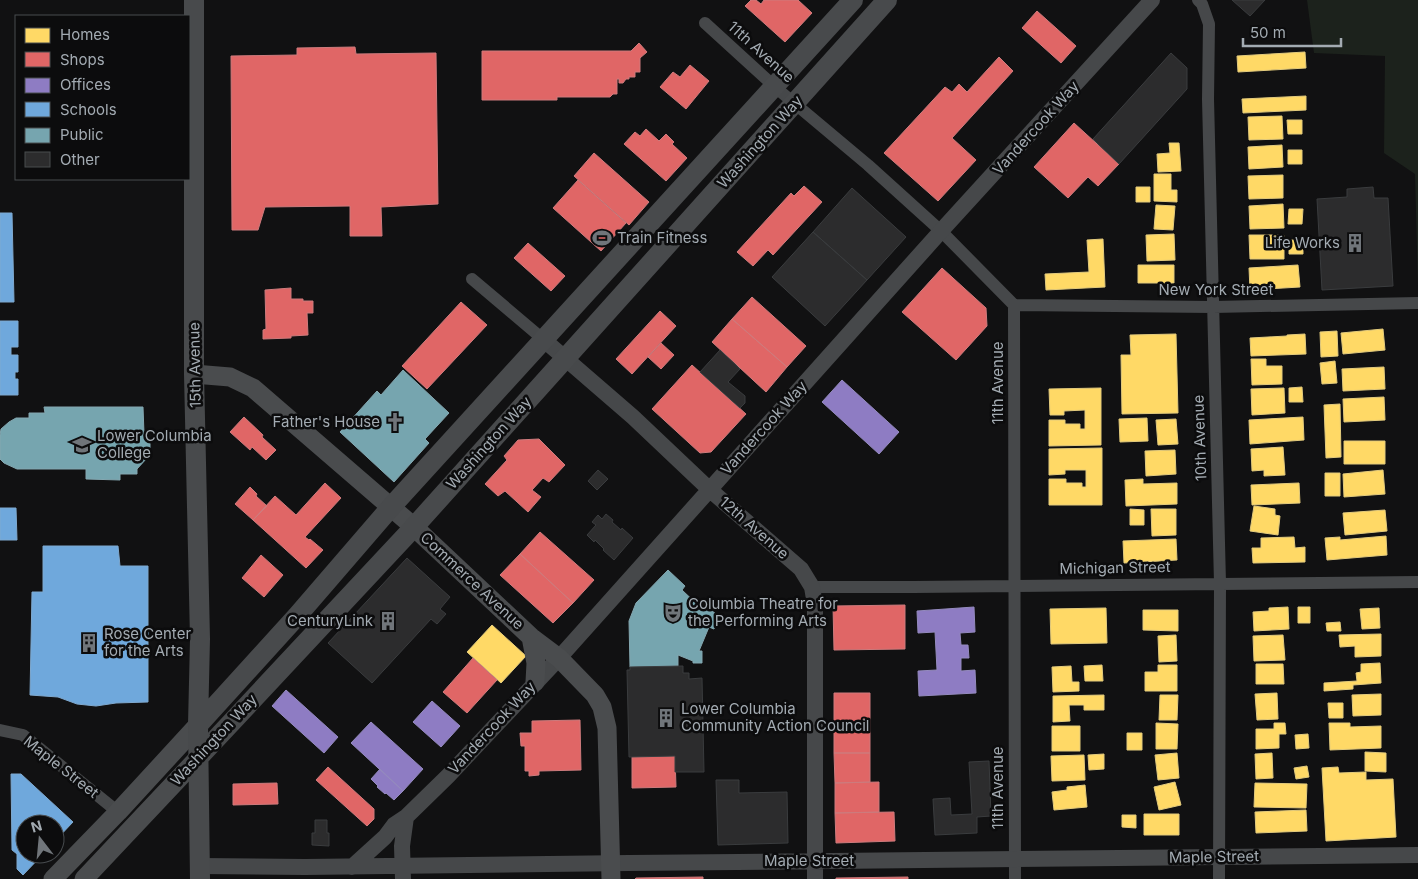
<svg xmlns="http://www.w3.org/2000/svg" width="1418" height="879" font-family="Inter,sans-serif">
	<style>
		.green { fill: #1c221c }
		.homes { fill: #ffd966; stroke: #e3cb7d }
		.shops { fill: #e06666; stroke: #ce7b7d }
		.offices { fill: #8e7cc3; stroke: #948abe }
		.schools { fill: #6fa8dc; stroke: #7fa9cf }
		.public { fill: #76a5af; stroke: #84a7b0 }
		.building { fill: #2c2c2d; stroke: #3a3c3e }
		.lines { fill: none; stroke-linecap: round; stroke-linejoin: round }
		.minor { stroke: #46484a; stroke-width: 12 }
		.tertiary { stroke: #46484a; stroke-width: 16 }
		.secondary { stroke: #4a4c4e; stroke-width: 19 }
		.primary { stroke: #484a4c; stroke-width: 20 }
		.labels { text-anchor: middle; stroke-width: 5; stroke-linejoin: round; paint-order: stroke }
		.street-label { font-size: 15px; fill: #a3abb2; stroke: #0c0c0d }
		.poi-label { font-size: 15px; fill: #a3abb2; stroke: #0c0c0d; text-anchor: start }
	</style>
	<rect width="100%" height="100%" fill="#111112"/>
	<!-- green -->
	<path class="green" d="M1307 0H1418V286L1415 174 1384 153 1385 56 1314 53Z"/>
	<!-- homes -->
	<path class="homes" d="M1305 52 1306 68 1238 72 1237 56Z
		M1306 96V110L1243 113 1242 99Z
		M1282 116 1283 139 1249 140 1248 117Z
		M1287 120H1302V134H1288Z
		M1169 143H1179L1181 171 1158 172 1157 154 1170 153Z
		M1282 145 1283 167 1249 169 1248 147Z
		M1288 150H1302V164H1288Z
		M1154 174H1171V190H1177V202L1154 201Z
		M1283 175V198L1249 199 1248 176Z
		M1136 187H1150V202H1136Z
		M1283 204 1284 228 1250 229 1249 206Z
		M1156 205 1175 206 1173 230 1154 229Z
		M1289 209H1303L1302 224H1288Z
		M1174 234 1175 260 1147 261 1146 235Z
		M1249 235H1284V259H1250Z
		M1103 239 1105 287 1046 290 1045 274 1089 272 1087 240Z
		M1289 240H1303V254H1289Z
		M1138 265H1174V283H1138Z
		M1298 265 1300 287 1250 290 1249 268Z
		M1383 329 1385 350 1343 354 1341 333Z
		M1337 331 1338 356 1321 357 1320 332Z
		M1176 334 1178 413 1122 414 1121 355H1131L1130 335Z
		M1305 334 1306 354 1251 356 1250 338 1287 336V335Z
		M1251 359H1266V366H1282V384L1252 385Z
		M1335 361 1337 383 1322 384 1320 363Z
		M1384 367 1385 389 1343 391 1342 369Z
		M1302 387 1303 402H1289V388Z
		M1101 388V445L1049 446V420H1065V424H1080V429H1085V410L1064 411V415H1050L1049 389Z
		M1284 388 1285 413 1252 415 1251 389Z
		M1384 397 1385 420 1344 422 1343 399Z
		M1340 404 1341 457 1326 458 1324 405Z
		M1303 417 1304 440 1250 444 1249 420Z
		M1147 418 1148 441 1120 442 1119 419Z
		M1176 419 1178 444 1158 445 1156 420Z
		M1344 441H1385V464H1344Z
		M1283 447 1285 475 1264 476V470L1252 471 1251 449Z
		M1102 448V505H1049V479H1066V483H1082V487H1086V470H1065V474L1049 475V449Z
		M1175 450 1176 474 1146 476 1145 451Z
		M1383 470 1385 494 1344 497 1343 474Z
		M1325 473H1340V496H1325Z
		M1143 479V484L1177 483V504L1126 506 1125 480Z
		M1299 483 1300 503 1252 505 1251 485Z
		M1254 506 1275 509V515L1280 516 1278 535 1250 531Z
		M1130 509 1144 510V525H1130Z
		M1151 509H1176V535L1152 536Z
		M1385 510 1387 531 1345 535 1343 513Z
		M1386 536 1387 555 1327 560 1325 538 1340 537V540Z
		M1294 537 1295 548 1305 547V562L1253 563 1252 548H1261V538Z
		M1176 539 1177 560 1124 563 1123 541Z
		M1288 607 1289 629 1254 631 1253 612 1269 611V608Z
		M1298 607H1310V623H1298Z
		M1106 608 1107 643 1051 644 1050 609Z
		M1379 608 1380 628 1362 629 1360 609Z
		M1143 610H1178V631L1143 630Z
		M1340 622 1341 631H1327L1326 623Z
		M492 625 526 656 501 683 467 652Z
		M1381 634V656L1355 657V646L1340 647 1339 635Z
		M1176 635 1177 661 1159 662 1158 636Z
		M1283 635 1285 660 1254 661 1253 636Z
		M1380 663 1381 683 1353 685V689L1324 691V683L1357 681 1356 673 1361 672V664Z
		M1256 664H1283L1284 684H1256Z
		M1102 665 1103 681H1085L1084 666Z
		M1158 665H1177V691H1145V672H1158Z
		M1071 666 1072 682H1079V691L1053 692 1052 667Z
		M1277 693 1278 719 1257 720 1255 694Z
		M1381 694V715L1353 716 1352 695Z
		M1104 695V710H1084V705H1069L1070 721 1053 722V696Z
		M1160 695H1178L1177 720H1159Z
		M1328 703H1343V718H1329Z
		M1156 723 1178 724 1177 749H1156Z
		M1274 723H1285L1286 734H1279V748L1256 749V729H1274Z
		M1329 723H1350V727L1381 726V748L1330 750Z
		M1052 726H1080V751H1052Z
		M1127 733H1142V750H1127Z
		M1308 734 1309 748 1296 749 1295 735Z
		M1365 752 1386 753V772L1365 771Z
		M1177 753 1179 778 1158 780 1155 755Z
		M1272 753 1273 778 1256 779 1255 754Z
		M1104 754V769L1089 770 1088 755Z
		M1084 755 1085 780 1052 781 1051 756Z
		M1307 766 1309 777 1296 779 1294 768Z
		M1338 767 1339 773 1366 772V780L1393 779 1396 837 1326 841 1322 768Z
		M1175 782 1181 805 1159 810 1154 787Z
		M1255 783 1307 784 1306 808 1254 807Z
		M1085 785 1087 807 1054 810 1052 792 1067 790V787Z
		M1306 810 1307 831 1256 833 1255 812Z
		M1144 814H1179V835H1144Z
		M1122 815H1136V828L1122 827Z"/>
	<!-- shops -->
	<path class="shops" d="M751 0H756L761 4 764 0H798L812 13 785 42 745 6Z
		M1037 11 1076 46 1061 63 1022 28Z
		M639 43 647 52 640 58V72H635V77H629V79H626L623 83H619V79H617V94H613L610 97H557V100H482V51H631Z
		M355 47 356 54 436 53 438 204 381 207 382 236H350V206L265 207 258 230H232L231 56 297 55V48Z
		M999 57 1013 71 952 138 976 160 938 201 884 153 945 87 952 92 959 84 967 92Z
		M690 65 709 81 686 109 660 87 673 72 680 77Z
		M1074 123 1119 164 1098 186 1088 177 1068 198 1034 167Z
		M646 129 659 141 666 134 674 142 672 144 687 158 666 181 624 144 635 132 640 136Z
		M594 153 649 202 629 225 574 176Z
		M578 180 626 223 601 251 553 208Z
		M804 186 822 202 773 255 768 250 753 266 737 252 791 193 794 196Z
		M528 243 565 276 551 291 514 258Z
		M942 268 986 308 987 326 956 360 902 312Z
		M291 288V299H303V301H313V313H307L308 335 291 336V338L263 339V330L266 329 265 290Z
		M752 297 806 346 787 367 732 319Z
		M461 302 487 325 427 389 402 366Z
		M660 311 676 326 632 374 616 359Z
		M732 319 787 367 766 392 712 342Z
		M661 343 674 355 661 369 648 357Z
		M692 365 746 414 711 452 700 453 652 409Z
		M244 417 263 435 262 437 276 450 266 460 252 447 250 450 230 432Z
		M539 439 565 465 549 482 543 478 532 490 541 497 528 512 505 491 498 496 485 484 507 460 504 456 518 440Z
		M325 483 341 498 305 537 309 540 310 539 323 550 306 568 253 520 275 496 296 515Z
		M250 487 257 494 256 496 267 506 253 520 235 504Z
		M540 532 594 580 573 603 520 554Z
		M520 554 573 603 553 623 500 575Z
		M261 555 283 575 264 597 242 578Z
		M905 605V649L834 650 833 606Z
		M473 658 497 680 467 713 443 692Z
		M834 693H870V753H834Z
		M580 720 581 770 539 771V775L529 776V771H525V746H521L520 733H532V721Z
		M834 753H870V782L835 783Z
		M675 756 676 787 632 788V757Z
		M328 767 374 809V819L367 826 316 780Z
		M879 782V812L835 813V783Z
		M277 783 278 804 233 805V784Z
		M894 812 895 841 836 843 835 813Z
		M703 877V879H635L636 878Z
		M908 877V879H836V878Z"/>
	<!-- offices -->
	<path class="offices" d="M842 380 899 432 879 454 822 402Z
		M974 607 975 632 960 633 961 645H968L969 658H961V671L975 670 976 693 919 696 918 671 937 670 935 632 918 633 917 611Z
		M286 690 338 737 324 753 272 706Z
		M432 701 460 726 441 747 413 722Z
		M371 722 423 769 403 791 351 743Z
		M380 769 403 791 394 800 386 793 385 794 377 787 378 786 371 779Z"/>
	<!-- schools -->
	<path class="schools" d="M0 213H12L14 302H0Z
		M0 321H18V347H11V355H18V372H15V379H18V395H0Z
		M0 508H16L17 540H0Z
		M43 546H118L120 566H148V702L116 703 96 706 77 704 58 697 30 695 32 592H43Z
		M11 774H21L73 822 55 841V824H25V854H43L23 875 17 869V854L12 850Z"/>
	<!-- public -->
	<path class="public" d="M403 370 449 413 425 439 429 443 394 482 340 432 377 391 381 395Z
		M44 407H143L144 434 150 441V450L147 458 137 469V474H120V480L86 479V469H17L4 463 0 459V435L1 429 9 422 16 418H29V413H45Z
		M668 570 685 586 682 590 701 608 705 604 720 618 717 620 714 629 709 627 699 651H702V663H693V661L678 655V666L630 667 629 621 636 603Z"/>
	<!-- building -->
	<path class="building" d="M1232 0H1265L1250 16Z
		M1171 53 1187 68V89L1119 164 1093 139Z
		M1373 187 1374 198H1388L1393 286 1322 290 1317 199 1347 197V189Z
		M852 188 906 237 867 280 813 232Z
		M813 232 867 280 825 326 772 277Z
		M720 350 740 369 728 382 745 396V403L740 408 700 372Z
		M598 470 608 479 597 490 588 481Z
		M606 514 613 520 612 522 621 530 622 528 633 538 614 560 603 550 604 549 595 540 594 542 587 535 596 525 592 522 598 515 602 519Z
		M407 558 450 597 440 609 446 614 437 624 431 619 372 683 328 643Z
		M683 666V673H689V679L702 678 704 772H675V756L629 757 627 670H630V667Z
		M989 761 991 816 977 817V833L935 835 933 799 950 798 951 815 972 814 969 762Z
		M716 780H739V793L787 792 788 843 718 845Z
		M315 820H327V833H329V846L312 845V833H315Z"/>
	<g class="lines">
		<!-- minor -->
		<path class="minor" d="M1198 0 1202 4 1209 24 1208 99 1220 583 1219 879
			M705 23 775 87 868 165 941 231 1014 305 1015 879
			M472 279 544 340
			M1014 305 1213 307 1418 303
			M812 587H913L1418 582
			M0 730 23 735 118 812"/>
		<!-- tertiary -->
		<path class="tertiary" d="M544 340 633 417 709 489 801 569 812 587 815 605V879
			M200 866 305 867 629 863 1418 855
			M352 867 385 837 394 825 406 817 448 776 559 658 941 231 1152 0
			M403 879 402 846 406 817"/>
		<!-- secondary -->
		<path class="secondary" d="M194 374 230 377 253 388 414 527 531 637 559 658 595 695 602 707 607 728 611 879
			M531 637 536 663 535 682
			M53 879 118 812 198 725
			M84 879 199 757"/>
		<!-- primary -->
		<path class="primary" d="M194 0V374L200 639 198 725 200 879
			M198 725 297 616 391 507 853 0
			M199 757 414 527 887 0"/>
	</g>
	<!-- icons -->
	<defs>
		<g id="stadium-bare" transform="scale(1.5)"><path d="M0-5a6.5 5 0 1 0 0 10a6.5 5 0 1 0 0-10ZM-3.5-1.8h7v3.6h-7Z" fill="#70757a" stroke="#0c0c0d" stroke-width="2.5" paint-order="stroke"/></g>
		<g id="building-bare" transform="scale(1.5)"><path d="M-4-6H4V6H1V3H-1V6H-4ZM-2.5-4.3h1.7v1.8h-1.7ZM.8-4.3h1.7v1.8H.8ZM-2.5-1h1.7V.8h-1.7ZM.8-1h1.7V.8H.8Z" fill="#70757a" stroke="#0c0c0d" stroke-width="2.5" paint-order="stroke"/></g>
		<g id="church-bare" transform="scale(1.5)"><path d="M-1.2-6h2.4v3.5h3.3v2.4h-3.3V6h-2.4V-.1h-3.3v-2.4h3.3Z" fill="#70757a" stroke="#0c0c0d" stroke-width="2.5" paint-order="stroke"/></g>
		<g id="university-bare" transform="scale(1.5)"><path d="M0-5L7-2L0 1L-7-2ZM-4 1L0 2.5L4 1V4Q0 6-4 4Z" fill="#70757a" stroke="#0c0c0d" stroke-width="2.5" paint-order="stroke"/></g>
		<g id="theatre-bare" transform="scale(1.5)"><path d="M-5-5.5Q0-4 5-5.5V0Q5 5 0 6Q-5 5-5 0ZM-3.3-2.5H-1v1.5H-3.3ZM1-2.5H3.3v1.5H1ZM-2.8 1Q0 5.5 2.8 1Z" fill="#70757a" stroke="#0c0c0d" stroke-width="2.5" paint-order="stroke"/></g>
	</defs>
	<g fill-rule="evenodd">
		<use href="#stadium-bare" x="602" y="238"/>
		<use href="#building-bare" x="1355" y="243"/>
		<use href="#church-bare" x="395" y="422"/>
		<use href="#university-bare" x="82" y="445"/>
		<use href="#theatre-bare" x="673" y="613"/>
		<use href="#building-bare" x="388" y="621"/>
		<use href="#building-bare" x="89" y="643"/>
		<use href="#building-bare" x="666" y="718"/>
	</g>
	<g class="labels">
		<!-- street labels -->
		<g class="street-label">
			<text transform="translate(761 52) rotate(42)" y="5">11th Avenue</text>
			<text transform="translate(1036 128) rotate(-48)" y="5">Vandercook Way</text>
			<text transform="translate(760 142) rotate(-48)" y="5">Washington Way</text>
			<text x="1216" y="295">New York Street</text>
			<text transform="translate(195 365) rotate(-91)" y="5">15th Avenue</text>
			<text transform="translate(998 383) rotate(-90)" y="5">11th Avenue</text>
			<text transform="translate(764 428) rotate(-48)" y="5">Vandercook Way</text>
			<text transform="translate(1200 438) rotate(-92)" y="5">10th Avenue</text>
			<text transform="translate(489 443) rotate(-48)" y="5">Washington Way</text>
			<text transform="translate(754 528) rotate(41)" y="5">12th Avenue</text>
			<text transform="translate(1115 568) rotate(-1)" y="5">Michigan Street</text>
			<text transform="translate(472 581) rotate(43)" y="5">Commerce Avenue</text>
			<text transform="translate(492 728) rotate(-47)" y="5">Vandercook Way</text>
			<text transform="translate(214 740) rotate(-47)" y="5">Washington Way</text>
			<text transform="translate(61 767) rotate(38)" y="5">Maple Street</text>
			<text transform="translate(998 788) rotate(-90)" y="5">11th Avenue</text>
			<text transform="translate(1214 857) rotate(-1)" y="5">Maple Street</text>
			<text x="809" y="866">Maple Street</text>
		</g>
		<!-- poi labels -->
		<g class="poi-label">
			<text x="617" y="243">Train Fitness</text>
			<text x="1340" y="248" text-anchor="end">Life Works</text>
			<text x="380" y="427" text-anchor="end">Father's House</text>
			<text x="97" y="441">Lower Columbia<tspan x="97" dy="17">College</tspan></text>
			<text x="688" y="609">Columbia Theatre for<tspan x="688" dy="17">the Performing Arts</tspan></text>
			<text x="373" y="626" text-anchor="end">CenturyLink</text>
			<text x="104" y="639">Rose Center<tspan x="104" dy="17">for the Arts</tspan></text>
			<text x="681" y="714">Lower Columbia<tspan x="681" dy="17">Community Action Council</tspan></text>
		</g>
	</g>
	<!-- legend -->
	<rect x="15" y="15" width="175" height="165" fill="#0c0c0d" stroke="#484c4f"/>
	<rect x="25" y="28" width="25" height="15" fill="#ffd966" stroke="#484c4f"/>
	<text x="60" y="40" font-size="15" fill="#a3abb2">Homes</text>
	<rect x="25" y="52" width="25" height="15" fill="#e06666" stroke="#484c4f"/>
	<text x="60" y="65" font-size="15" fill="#a3abb2">Shops</text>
	<rect x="25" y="78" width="25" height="15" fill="#8e7cc3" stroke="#484c4f"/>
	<text x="60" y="90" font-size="15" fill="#a3abb2">Offices</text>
	<rect x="25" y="102" width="25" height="15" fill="#6fa8dc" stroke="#484c4f"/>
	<text x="60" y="115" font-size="15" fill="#a3abb2">Schools</text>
	<rect x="25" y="128" width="25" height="15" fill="#76a5af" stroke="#484c4f"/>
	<text x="60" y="140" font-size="15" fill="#a3abb2">Public</text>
	<rect x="25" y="152" width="25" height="15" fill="#2c2c2d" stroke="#484c4f"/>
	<text x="60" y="165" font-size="15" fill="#a3abb2">Other</text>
	<!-- north arrow -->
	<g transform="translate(40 839) rotate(344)"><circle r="24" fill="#0c0c0d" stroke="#484c4f"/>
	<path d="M0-4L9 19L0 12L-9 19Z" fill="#70757a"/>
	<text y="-8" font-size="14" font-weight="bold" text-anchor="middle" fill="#a3abb2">N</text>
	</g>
	<!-- scale -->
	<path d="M1243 38v8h98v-8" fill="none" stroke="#a3abb2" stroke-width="2.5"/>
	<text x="1250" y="38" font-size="15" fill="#a3abb2" stroke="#0c0c0d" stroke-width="4" paint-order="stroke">50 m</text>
</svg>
